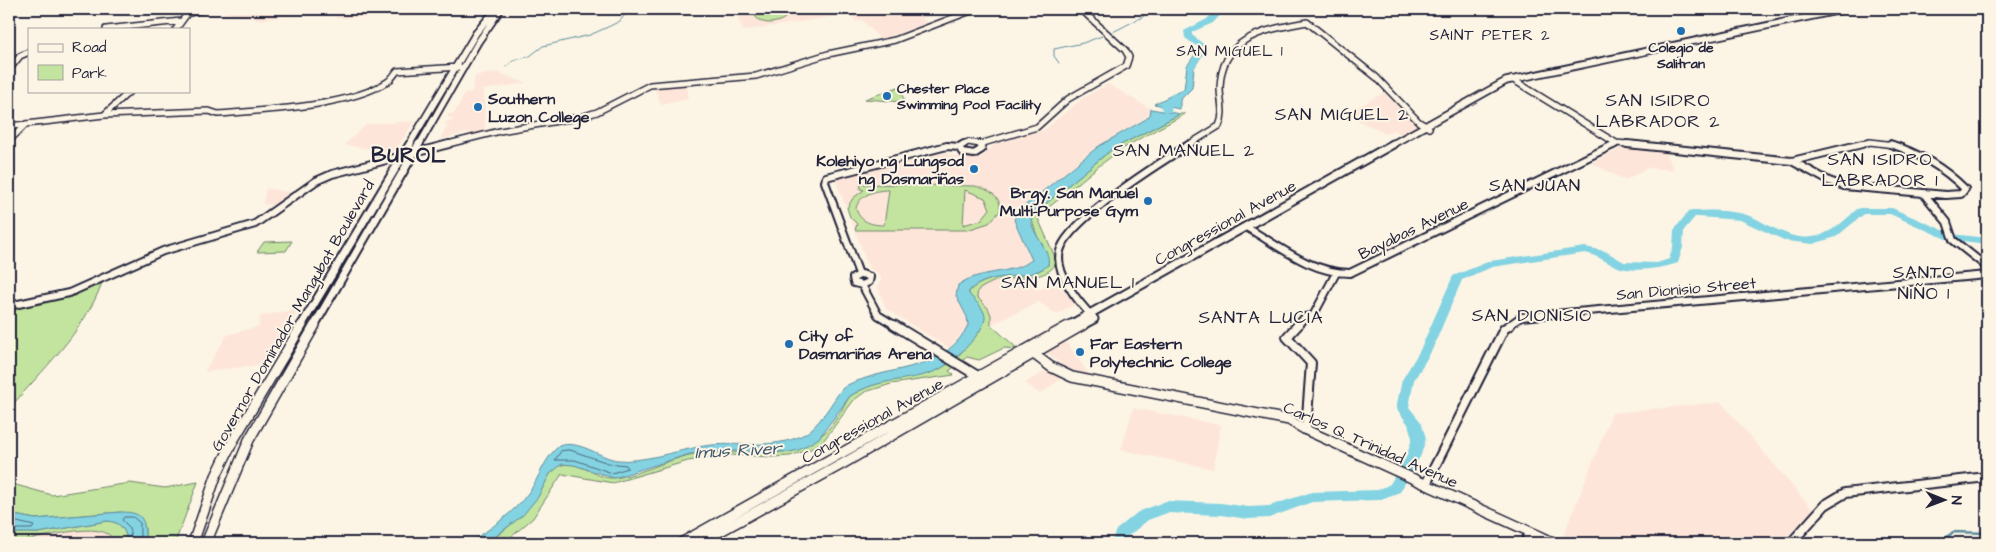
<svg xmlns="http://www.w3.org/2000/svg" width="1996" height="552" font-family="'Architects Daughter',sans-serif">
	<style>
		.built { fill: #fde6d9 }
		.green { fill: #c2e49e; stroke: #72836c; fill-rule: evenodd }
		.water { fill: #84d3e2; stroke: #5d8c9f }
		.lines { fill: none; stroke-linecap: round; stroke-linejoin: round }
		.shore { stroke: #49697e; stroke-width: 1 }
		.stream-far1 { stroke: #5d8c9f; stroke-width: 1 }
		.stream { stroke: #5d8c9f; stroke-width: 2.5 }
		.river { fill: #84d3e2; fill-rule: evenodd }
		.tertiary-far2-casing { stroke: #22223b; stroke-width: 8 }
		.tertiary-far1-casing { stroke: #22223b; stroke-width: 10 }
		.tertiary-casing { stroke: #22223b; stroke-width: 12 }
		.secondary-far2-casing { stroke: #22223b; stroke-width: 9 }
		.secondary-far1-casing { stroke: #22223b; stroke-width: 11 }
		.secondary-casing { stroke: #22223b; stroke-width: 12 }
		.tertiary-far2 { stroke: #fcf5e5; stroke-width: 5 }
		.tertiary-far1 { stroke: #fcf5e5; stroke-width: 6 }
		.tertiary { stroke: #fcf5e5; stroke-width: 8 }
		.secondary-far2 { stroke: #fcf5e5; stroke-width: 5.5 }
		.secondary-far1 { stroke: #fcf5e5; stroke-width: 7 }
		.secondary { stroke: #fcf5e5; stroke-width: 9 }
		.poi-dot { fill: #1f6fb2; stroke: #fcf5e5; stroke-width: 2 }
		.labels { text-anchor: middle; stroke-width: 4; stroke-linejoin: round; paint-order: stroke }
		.far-poi-label { font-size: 14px; font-weight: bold; fill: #22223b; stroke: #fcf5e5 }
		.far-neighbourhood-label { font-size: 15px; letter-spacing: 1px; fill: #22223b; stroke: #fcf5e5 }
		.poi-label { font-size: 16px; font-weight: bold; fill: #22223b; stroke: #fcf5e5; text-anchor: start }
		.street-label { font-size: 16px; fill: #22223b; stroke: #fcf5e5 }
		.neighbourhood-label { font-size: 18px; letter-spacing: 1px; fill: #22223b; stroke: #fcf5e5 }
		.water-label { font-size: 18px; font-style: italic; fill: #3f576d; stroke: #fcf5e5 }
		.district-label { font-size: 21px; font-weight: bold; letter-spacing: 1px; fill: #22223b; stroke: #fcf5e5 }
	</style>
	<rect width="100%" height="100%" fill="#fcf5e5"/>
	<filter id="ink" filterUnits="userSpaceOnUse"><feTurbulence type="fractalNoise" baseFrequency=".02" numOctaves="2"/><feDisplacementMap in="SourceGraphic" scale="10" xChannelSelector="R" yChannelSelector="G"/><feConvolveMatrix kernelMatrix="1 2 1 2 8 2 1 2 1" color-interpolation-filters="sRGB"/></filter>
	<g filter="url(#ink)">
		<!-- built -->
		<path class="built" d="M209 9H322L262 20Z
			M338 9H488L483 14 335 18Z
			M735 9H968L949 16 935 15 922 18 928 23 881 40 862 20 856 22 850 14 743 31Z
			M497 72 526 83 484 90 485 134 471 138 470 132 439 140 448 125 444 123 455 119 447 117 449 114H454L465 93 472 92 475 76Z
			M686 82 688 99 661 105 654 86Z
			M1108 84 1151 109 1150 115 1092 151 1017 212 1014 216 1016 227 1027 246 1032 260 1018 267 970 279 956 296 969 323 966 330 949 348 886 309 877 286 881 280 880 275 869 268 835 179 945 153 962 158H981L994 144 1044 130 1084 97Z
			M1387 91 1418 126 1403 135 1393 130 1386 134 1344 114Z
			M415 121 394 153 344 145 367 124Z
			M1621 148 1665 152 1674 170 1647 168 1625 180 1591 163Z
			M266 188 294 193 276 206 263 204Z
			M1025 277 1037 290 1057 283 1076 304 1056 314 1039 302 991 325V315L977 297 978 289 995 281Z
			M299 309 265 364 204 372 227 335 259 326 260 316Z
			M1066 341 1091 377 1067 369 1046 352Z
			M1048 369 1061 379 1040 394 1025 383Z
			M1721 402 1813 510 1782 543H1571L1562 539 1612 413Z
			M1133 408 1221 425 1213 469 1121 450Z
			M88 530 107 533 112 536 115 543H21L74 531Z"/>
		<!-- green -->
		<path class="green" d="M753 9H785L787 16C782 22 767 26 759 20 755 18 754 12 753 9Z
			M898 87 904 99 903 102 865 99Z
			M1180 114H1185C1166 125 1145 135 1127 146 1095 166 1068 194 1037 216L1055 257 1056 263C1047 282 1013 276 996 281 990 283 983 287 978 290L977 297 988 308 991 315V325L1018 349 1004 348 979 360 967 357 949 371 954 375 891 384 865 392 854 400 824 440 811 449 790 456 772 457 731 455 688 461 613 483 562 474 533 518 504 543H487C504 531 524 515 537 497 545 487 548 468 562 465 580 460 595 478 612 478 632 478 667 460 689 455 734 444 787 468 824 433 835 424 842 408 850 396 877 379 908 377 938 370 967 354 971 340 983 311L969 294V291C992 269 1027 283 1048 265 1045 256 1030 221 1032 215L1111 150Z
			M861 184 975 186C988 189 1002 196 1000 211L989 223 967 230H855L857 224 850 217 847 208 853 198 864 190 860 189ZM889 190 884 225C872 225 859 222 856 208 860 194 876 190 889 190ZM965 190 985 198 990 209 981 220 963 225Z
			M292 241 286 251 257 252 264 242Z
			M102 283C84 332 42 370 9 409V309L75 295Z
			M198 482 175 543H145V527L121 512 35 519 9 514V483L52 495 130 483 165 488Z
			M107 521C122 522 125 530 128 543H115C107 514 31 543 9 543V533H38Z"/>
		<!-- water -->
		<path class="water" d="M1196 53 1202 55 1194 68 1192 88 1180 100V109L1154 104 1184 89 1187 66Z
			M1151 109 1180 114 1111 150 1032 215C1027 232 1052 248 1048 265 1027 283 992 269 969 291V294C974 300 984 308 985 316 987 331 951 364 938 370 909 383 882 376 850 396L819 438 799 450 789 452 731 451 690 454 614 478 574 465 562 464 550 474 538 497 523 515 487 543H469C491 528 513 514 529 492 539 478 545 457 559 446 579 439 598 457 617 460 642 463 678 450 704 446 736 441 773 450 803 435 819 427 831 403 842 389 848 383 858 381 866 378 903 366 948 367 968 325L967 317 956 296 958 285C979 269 1013 275 1032 260L1014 220 1017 212 1099 146 1146 119 1150 115Z
			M121 512C146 512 145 522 145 543H128C125 530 122 522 107 521L38 533H9V514L35 519Z"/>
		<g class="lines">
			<!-- shore -->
			<path class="shore" d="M570 450 608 463 626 465 628 468 612 473 575 460H555L561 451Z
				M9 520 34 526 32 529H9
				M132 543 129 527 122 520 124 517H133L140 523V543"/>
			<!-- stream-far1 -->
			<path class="stream-far1" d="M1113 32 1144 16 1137 9
				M1059 63 1054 56V49L1083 43 1102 36
				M506 67 513 61 530 56 543 46 590 35 610 26 620 21 629 9"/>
			<!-- stream -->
			<path class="stream" d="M1941 543 1953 532 1987 533"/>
			<!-- river -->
			<path class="river" d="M1223 9H1239L1221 14 1213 23 1192 32V35L1207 47 1194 69H1188L1187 67 1199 48 1185 38 1184 31 1207 19 1215 10Z
				M1175 93 1179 96 1170 106 1172 110 1170 112H1164L1160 106 1172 94Z
				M1861 208H1892L1952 234 1987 238V244L1946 239 1890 214H1864L1836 237 1813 244 1786 241 1740 220 1698 217H1695L1684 230 1683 247 1678 263C1663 268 1633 273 1618 267 1605 262 1599 256 1585 253L1492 267 1462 280 1432 350 1414 380 1409 407 1421 422 1426 438 1421 455 1400 492 1379 500 1312 502 1269 518 1248 519 1221 515 1167 513 1148 520 1127 537 1125 543H1111L1116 530 1138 512 1166 501 1221 503 1248 507 1269 506 1312 492 1378 490 1390 484 1407 455 1412 438 1408 424 1396 408 1402 380 1420 350 1453 276 1490 261 1585 247 1605 251 1624 262 1657 263 1669 259 1673 247 1674 230 1688 212 1692 211C1711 210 1732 210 1750 216 1760 220 1768 226 1778 230 1813 247 1832 233 1857 209Z"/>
			<!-- tertiary-far2 casing -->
			<g class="tertiary-far2-casing">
				<path id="tertiary-far2" d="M106 29 181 21
					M176 29 187 14 204 9
					M9 70 20 56 29 52
					M1512 79 1616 143
					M104 115 130 91
					M9 126 104 115 209 111 218 114C264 110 348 107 387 82 391 80 394 75 397 71L460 67
					M9 141 26 124
					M1616 143 1639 145
					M980 144 1037 127 1068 99 1126 66 1129 57 1125 50 1085 13 1077 9
					M444 145 500 131 581 117 597 112 650 85 756 76 828 54 895 40 976 9
					M962 145 968 142 980 144
					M1188 145 1219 126C1225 113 1220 102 1220 88 1221 36 1265 30 1307 22L1376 77 1419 122 1429 128
					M1614 145 1616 143
					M1858 145 1870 142 1894 145"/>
			</g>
			<!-- tertiary-far1 casing -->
			<g class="tertiary-far1-casing">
				<path id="tertiary-far1" d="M1627 144 1792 161
					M959 147 962 152 974 154 982 149 980 144
					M959 147 964 144
					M1792 161 1829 181 1844 186 1946 195 1961 194 1965 189C1944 168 1919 153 1890 144
					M1792 161 1862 144
					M1924 194 1947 222 1953 240 1987 267
					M1246 227C1279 246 1311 273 1350 273L1615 144
					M859 274 825 182 826 177 947 146 959 147
					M862 274 870 277 869 282 862 285 854 283 853 278Z
					M862 285 878 315 896 326
					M9 306 69 293 163 251 255 224 316 181 332 174 449 144
					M1093 317C1079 303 1054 273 1060 251 1068 220 1161 162 1190 144
					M1297 326 1305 317 1313 316 1336 273
					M1508 326 1521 317 1987 275"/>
			</g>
			<!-- tertiary casing -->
			<g class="tertiary-casing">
				<path id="tertiary" d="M894 325 981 378
					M1298 325 1287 337 1311 363 1306 430
					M1426 484 1504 329 1510 325
					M1525 543 1530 533
					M1791 543 1825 505 1845 493 1987 477"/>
			</g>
			<!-- secondary-far2 casing -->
			<g class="secondary-far2-casing">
				<path id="secondary-far2" d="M409 145 476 33 496 9
					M419 145 478 42 501 9
					M1391 145 1506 81 1846 9"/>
			</g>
			<!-- secondary-far1 casing -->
			<g class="secondary-far1-casing">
				<path id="secondary-far1" d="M301 326 410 144
					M314 326 419 144
					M1068 326 1393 144
					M1081 326 1094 319"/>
			</g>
			<!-- secondary casing -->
			<g class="secondary-casing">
				<path id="secondary" d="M1031 352 1051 367 1072 377 1289 420 1306 430 1555 543
					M193 543 216 476 233 441 302 325
					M206 543 249 440 315 325
					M681 543 1070 325
					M699 543 844 463 1083 325"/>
			</g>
			<!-- tertiary-far2 -->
			<use href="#tertiary-far2" class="tertiary-far2"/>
			<!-- tertiary-far1 -->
			<use href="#tertiary-far1" class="tertiary-far1"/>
			<!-- tertiary -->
			<use href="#tertiary" class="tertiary"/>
			<!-- secondary-far2 -->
			<use href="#secondary-far2" class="secondary-far2"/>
			<!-- secondary-far1 -->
			<use href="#secondary-far1" class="secondary-far1"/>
			<!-- secondary -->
			<use href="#secondary" class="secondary"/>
		</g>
	</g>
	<!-- markers -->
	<g class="poi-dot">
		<circle cx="1681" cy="31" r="5"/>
		<circle cx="887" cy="96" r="5"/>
		<circle cx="478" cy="107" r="5"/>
		<circle cx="974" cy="169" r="5"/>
		<circle cx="1148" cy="201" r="5"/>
		<circle cx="789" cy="344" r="5"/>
		<circle cx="1080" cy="352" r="5"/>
	</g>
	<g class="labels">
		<!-- far-poi labels -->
		<g class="far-poi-label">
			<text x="1681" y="52">Colegio de<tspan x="1681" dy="16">Salitran</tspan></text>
			<text x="897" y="93" text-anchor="start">Chester Place<tspan x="897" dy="16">Swimming Pool Facility</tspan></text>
		</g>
		<!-- far-neighbourhood labels -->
		<g class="far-neighbourhood-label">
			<text x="1490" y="40">SAINT PETER 2</text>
			<text x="1230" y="56">SAN MIGUEL 1</text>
		</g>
		<!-- poi labels -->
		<g class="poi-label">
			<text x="488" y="104">Southern<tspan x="488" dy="18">Luzon College</tspan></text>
			<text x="964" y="166" text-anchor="end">Kolehiyo ng Lungsod<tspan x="964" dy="18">ng Dasmariñas</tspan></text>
			<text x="1138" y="198" text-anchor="end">Brgy. San Manuel<tspan x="1138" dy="18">Multi-Purpose Gym</tspan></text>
			<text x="799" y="341">City of<tspan x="799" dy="18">Dasmariñas Arena</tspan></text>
			<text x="1090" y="349">Far Eastern<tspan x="1090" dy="18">Polytechnic College</tspan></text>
		</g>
		<!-- street labels -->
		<g class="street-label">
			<text transform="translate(1225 222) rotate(-29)" y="6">Congressional Avenue</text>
			<text transform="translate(1413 228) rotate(-26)" y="6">Bayabas Avenue</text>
			<text transform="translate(1686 288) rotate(-5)" y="6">San Dionisio Street</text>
			<text transform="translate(292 315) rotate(-60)" y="6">Governor Dominador Mangubat Boulevard</text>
			<text transform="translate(872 420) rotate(-29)" y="6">Congressional Avenue</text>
			<text transform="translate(1371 444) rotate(24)" y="6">Carlos Q. Trinidad Avenue</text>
		</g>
		<!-- neighbourhood labels -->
		<g class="neighbourhood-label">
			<text x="1658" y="106">SAN ISIDRO<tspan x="1658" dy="21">LABRADOR 2</tspan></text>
			<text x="1342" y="120">SAN MIGUEL 2</text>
			<text x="1184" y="156">SAN MANUEL 2</text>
			<text x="1880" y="165">SAN ISIDRO<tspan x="1880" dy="21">LABRADOR 1</tspan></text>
			<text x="1535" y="191">SAN JUAN</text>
			<text x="1924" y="278">SANTO<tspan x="1924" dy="21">NIÑO 1</tspan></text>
			<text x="1068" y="288">SAN MANUEL 1</text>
			<text x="1532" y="321">SAN DIONISIO</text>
			<text x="1261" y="323">SANTA LUCIA</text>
		</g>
		<!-- water labels -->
		<g class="water-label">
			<text transform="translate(738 450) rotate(-3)" y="6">Imus River</text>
		</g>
		<!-- district labels -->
		<g class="district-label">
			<text x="409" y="162">BUROL</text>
		</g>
	</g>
	<!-- margin -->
	<rect width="1996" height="552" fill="none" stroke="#fcf5e5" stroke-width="30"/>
	<rect x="15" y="15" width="1966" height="522" fill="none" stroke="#22223b" stroke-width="2" filter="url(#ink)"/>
	<!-- legend -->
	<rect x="28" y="28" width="162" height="65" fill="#fcf5e5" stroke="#a5a1a1"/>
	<rect x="38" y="44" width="25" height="8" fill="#fcf5e5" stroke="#a5a1a1"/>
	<text x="72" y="52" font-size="15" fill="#22223b">Road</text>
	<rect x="38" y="65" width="25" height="15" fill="#c2e49e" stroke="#a5a1a1"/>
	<text x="72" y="78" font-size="15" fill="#22223b">Park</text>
	<!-- north arrow -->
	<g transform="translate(1944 500) rotate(91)" stroke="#fcf5e5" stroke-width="4" paint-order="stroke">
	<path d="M0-4L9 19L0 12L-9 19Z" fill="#22223b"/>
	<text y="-8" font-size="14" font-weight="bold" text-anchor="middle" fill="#22223b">N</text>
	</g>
</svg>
